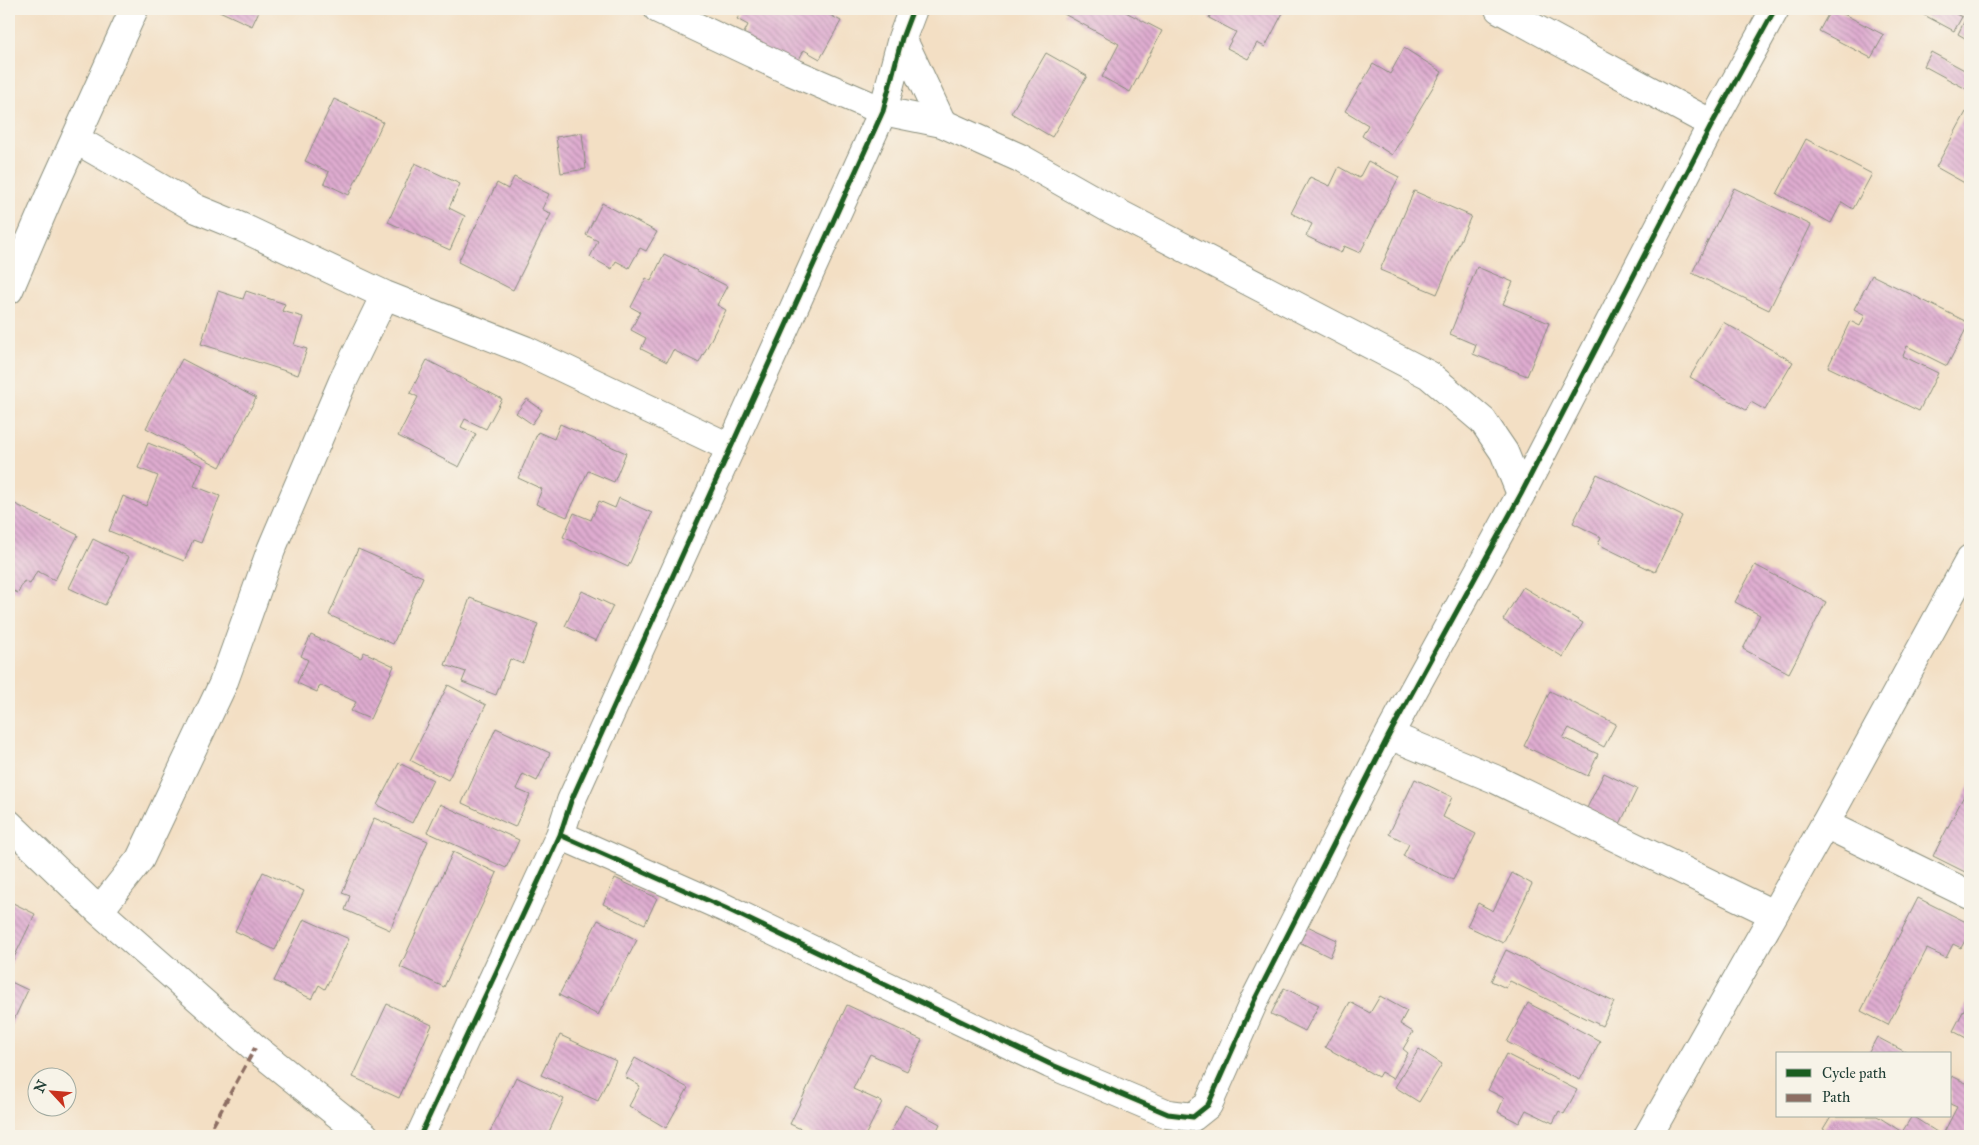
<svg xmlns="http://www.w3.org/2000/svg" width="1979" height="1145" font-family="'IM FELL Great Primer',serif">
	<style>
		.building { fill: url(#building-back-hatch) }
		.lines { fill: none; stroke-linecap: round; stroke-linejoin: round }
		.street-casing { stroke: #898e7c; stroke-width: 30 }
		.secondary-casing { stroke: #898e7c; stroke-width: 30 }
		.street { stroke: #fff; stroke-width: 28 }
		.secondary { stroke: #fff; stroke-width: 28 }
		.quiet { stroke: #8d6e63; stroke-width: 4; stroke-dasharray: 8 4; stroke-linecap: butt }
		.cycleway-casing { stroke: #f7f3e8; stroke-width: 8 }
		.cycleway { stroke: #1b5e20; stroke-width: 5 }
	</style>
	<defs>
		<pattern id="building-back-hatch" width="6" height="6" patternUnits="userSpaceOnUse" patternTransform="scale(1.25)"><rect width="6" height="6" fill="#dfacd0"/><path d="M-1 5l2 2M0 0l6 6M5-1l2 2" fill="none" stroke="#b48daa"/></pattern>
	</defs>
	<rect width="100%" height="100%" fill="#f7f3e8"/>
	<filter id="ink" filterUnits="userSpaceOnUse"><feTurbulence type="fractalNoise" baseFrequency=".02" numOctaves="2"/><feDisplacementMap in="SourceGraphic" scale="10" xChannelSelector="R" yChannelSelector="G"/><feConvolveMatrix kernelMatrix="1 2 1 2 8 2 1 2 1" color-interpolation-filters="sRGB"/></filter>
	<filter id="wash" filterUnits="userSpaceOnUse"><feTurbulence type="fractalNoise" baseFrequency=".0096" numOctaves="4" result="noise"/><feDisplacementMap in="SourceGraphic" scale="20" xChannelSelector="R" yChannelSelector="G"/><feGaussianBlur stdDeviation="1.12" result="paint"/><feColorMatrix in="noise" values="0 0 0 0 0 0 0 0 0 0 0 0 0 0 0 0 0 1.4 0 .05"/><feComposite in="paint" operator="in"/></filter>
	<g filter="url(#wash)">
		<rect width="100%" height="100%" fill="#f3dfc4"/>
		<g id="blocks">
			<!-- building -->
			<path class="building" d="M215 9H260L252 26Z
				M743 9H831L828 14 841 21 820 59 804 50 794 69 741 39 748 25 737 19Z
				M1067 9H1120L1162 31 1130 92 1102 77 1119 44 1064 14Z
				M1213 9H1285L1265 47 1257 43 1248 59 1227 48 1236 32 1209 18Z
				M1831 9H1834L1884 35 1871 58 1819 31Z
				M1913 9H1946L1962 17 1954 31Z
				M1965 20 1970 23V41L1958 34Z
				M1404 48 1442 72 1392 155 1362 136 1368 125 1345 111 1373 64 1390 74Z
				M1931 52 1970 73V91L1924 66Z
				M1046 53 1087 76 1052 137 1011 113Z
				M334 99 383 122 349 195 324 183 329 172 305 161Z
				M1966 112 1970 114V186L1936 167Z
				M582 133 586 169 561 173 556 137Z
				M1806 139 1872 174 1853 209 1842 202 1831 223 1777 194Z
				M1368 161 1399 177 1360 253 1344 246 1341 253 1306 236 1312 224 1291 213 1310 177 1330 186 1339 167 1359 178Z
				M415 163 460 184 449 208 465 216 450 250 388 222Z
				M514 177 549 194 542 209 551 214 513 290 458 262 497 183 508 189Z
				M1734 188 1811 225 1769 310 1692 273Z
				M1414 191 1471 216 1437 294 1380 270Z
				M602 203 657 232 646 251 640 248 629 268 616 261 612 269 590 257 598 241 586 235Z
				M664 254 727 286 717 305 726 310 699 363 673 350 667 362 641 349 646 338 631 330 640 312 631 307 646 278 651 281Z
				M1477 267 1513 282 1503 304 1549 323 1527 376 1473 354 1476 345 1450 334Z
				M1872 275 1969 323 1947 366 1907 346 1903 356 1938 373 1919 411 1828 367 1850 321 1860 326 1865 315 1854 309Z
				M218 291 243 299 246 291 285 304 282 311 303 317 294 345 307 349 298 375 201 344Z
				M1723 322 1793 362 1765 410 1751 402 1746 410 1690 377Z
				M182 359 256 398 220 467 146 428Z
				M427 360 502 399 486 429 465 419 461 427 476 434 459 467 398 436 418 397 410 393Z
				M527 399 542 410 532 424 516 413Z
				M560 424 626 453 614 482 588 471 567 517 536 504 542 489 518 478 538 432 554 439Z
				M148 443 203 465 194 486 220 496 201 543 193 540 184 561 109 531 123 496 146 506 158 476 138 468Z
				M1597 474 1682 516 1655 572 1598 544 1601 537 1573 523Z
				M619 498 652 513 628 567 563 537 574 513 591 520 599 501 615 508Z
				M9 501 78 535 55 580 37 571 30 584 24 581 18 593 9 589Z
				M93 539 129 557 105 605 69 588Z
				M358 549 423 577 393 644 329 615Z
				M1755 565 1826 602 1789 673 1743 649 1760 615 1735 602Z
				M1523 587 1583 623 1563 657 1503 620Z
				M582 591 613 606 596 641 565 626Z
				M470 598 538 624 523 664 510 659 496 695 462 682 466 672 445 665Z
				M311 635 361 658 364 652 394 666 370 719 351 711 356 702 320 685 317 692 297 683 308 660 301 656Z
				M448 685 486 705 448 780 410 760Z
				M1550 691 1616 724 1604 747 1569 728 1563 738 1598 754 1588 776 1524 746Z
				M496 728 550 753 537 781 523 774 516 789 530 795 515 827 462 803Z
				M399 763 433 780 412 823 377 805Z
				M1604 773 1637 789 1620 824 1587 808Z
				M1415 779 1452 797 1443 817 1476 834 1453 880 1403 856 1409 844 1389 834Z
				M1970 784V861L1965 872 1933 856Z
				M440 804 519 840 506 868 427 832Z
				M374 818 428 841 390 930 345 910 350 896 342 893Z
				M453 852 497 873 444 987 400 967Z
				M263 872 304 891 275 950 235 931Z
				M1512 873 1532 884 1503 943 1467 926 1478 903 1493 911Z
				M615 878 657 898 645 924 603 904Z
				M1918 898 1970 924V931L1961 948 1953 944 1946 958 1927 949 1888 1025 1861 1011Z
				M9 901 35 914 9 968Z
				M304 919 349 939 325 989 319 985 312 999 274 981Z
				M598 920 637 940 598 1015 559 995Z
				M1303 924 1337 940 1330 957 1295 940Z
				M1506 950 1614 1002 1602 1026 1510 981 1506 988 1491 981Z
				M9 981 28 990 9 1030Z
				M1284 988 1319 1005 1305 1031 1271 1014Z
				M1380 996 1407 1011 1400 1024 1413 1032 1403 1049 1408 1053 1393 1079 1381 1072 1378 1077 1325 1047 1350 1002 1370 1013Z
				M1970 998V1040L1953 1031Z
				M1528 1003 1600 1041 1580 1080 1507 1042Z
				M387 1004 432 1025 399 1098 353 1077Z
				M847 1005 922 1040 907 1071 870 1054 853 1089 882 1102 865 1136H816L790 1124Z
				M560 1035 616 1061 598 1101 541 1075Z
				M1877 1037 1909 1054H1868Z
				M1419 1049 1442 1064 1419 1102 1395 1087Z
				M1506 1054 1577 1090 1564 1114 1559 1111 1553 1123 1526 1110 1519 1123 1498 1112 1504 1098 1488 1090Z
				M635 1058 688 1088 666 1128 629 1106 640 1086 625 1077Z
				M1952 1076 1970 1085V1136H1942L1957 1107 1950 1104V1080Z
				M516 1077 564 1099 547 1136H488Z
				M905 1105 940 1124 934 1136H889Z
				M1831 1116H1877L1902 1132 1912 1116 1940 1134 1939 1136H1829L1831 1134 1823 1129Z"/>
		</g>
	</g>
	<g filter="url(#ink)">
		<use href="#blocks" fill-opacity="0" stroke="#898e7c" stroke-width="1"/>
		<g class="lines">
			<!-- street casing -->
			<g class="street-casing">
				<path id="street" d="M658 9 792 72 883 111 942 123 1020 158 1110 209 1429 375 1483 421 1504 452 1521 494
					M1499 9 1712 124
					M902 38 942 123
					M75 139 197 209 241 227 385 295 525 350 731 448
					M9 290 48 199 134 9
					M1389 735 1495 779 1773 914
					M9 824 99 911 255 1048 365 1136
					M1825 824 1970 895
					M560 835 725 908 1050 1064 1168 1114 1193 1117 1208 1105 1255 999 1389 735 1521 494 1712 124 1775 9
					M99 911 140 859 223 684 271 550 343 381 385 295
					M420 1136 560 835 571 801 883 111 902 38 913 9"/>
			</g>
			<!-- secondary casing -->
			<g class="secondary-casing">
				<path id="secondary" d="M1648 1136 1825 824 1970 559"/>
			</g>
			<!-- street -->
			<use href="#street" class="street"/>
			<!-- secondary -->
			<use href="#secondary" class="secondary"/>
			<!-- quiet -->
			<path class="quiet" d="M207 1136 255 1048"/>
			<!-- cycleway casing -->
			<g class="cycleway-casing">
				<path id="cycleway" d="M560 835 725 908 1050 1064 1168 1114 1193 1117 1208 1105 1255 999 1389 735 1521 494 1712 124 1775 9
					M420 1136 560 835 571 801 883 111 902 38 913 9"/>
			</g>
			<!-- cycleway -->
			<use href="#cycleway" class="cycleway"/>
		</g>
	</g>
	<!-- margin -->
	<rect width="1979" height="1145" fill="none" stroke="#f7f3e8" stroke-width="30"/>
	<!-- legend -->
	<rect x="1776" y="1052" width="175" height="65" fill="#f7f3e8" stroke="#a1aaa0"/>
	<rect x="1786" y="1069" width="25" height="8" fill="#1b5e20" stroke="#a1aaa0"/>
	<text x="1822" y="1078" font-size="15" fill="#1f3d34">Cycle path</text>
	<rect x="1786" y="1094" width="25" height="8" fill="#8d6e63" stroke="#a1aaa0"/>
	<text x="1822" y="1102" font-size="15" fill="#1f3d34">Path</text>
	<!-- north arrow -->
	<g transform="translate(52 1092) rotate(296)"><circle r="24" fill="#f7f3e8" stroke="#a1aaa0"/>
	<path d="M0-4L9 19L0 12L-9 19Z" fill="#c8321e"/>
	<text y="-8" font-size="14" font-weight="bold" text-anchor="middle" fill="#1f3d34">N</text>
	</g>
</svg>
